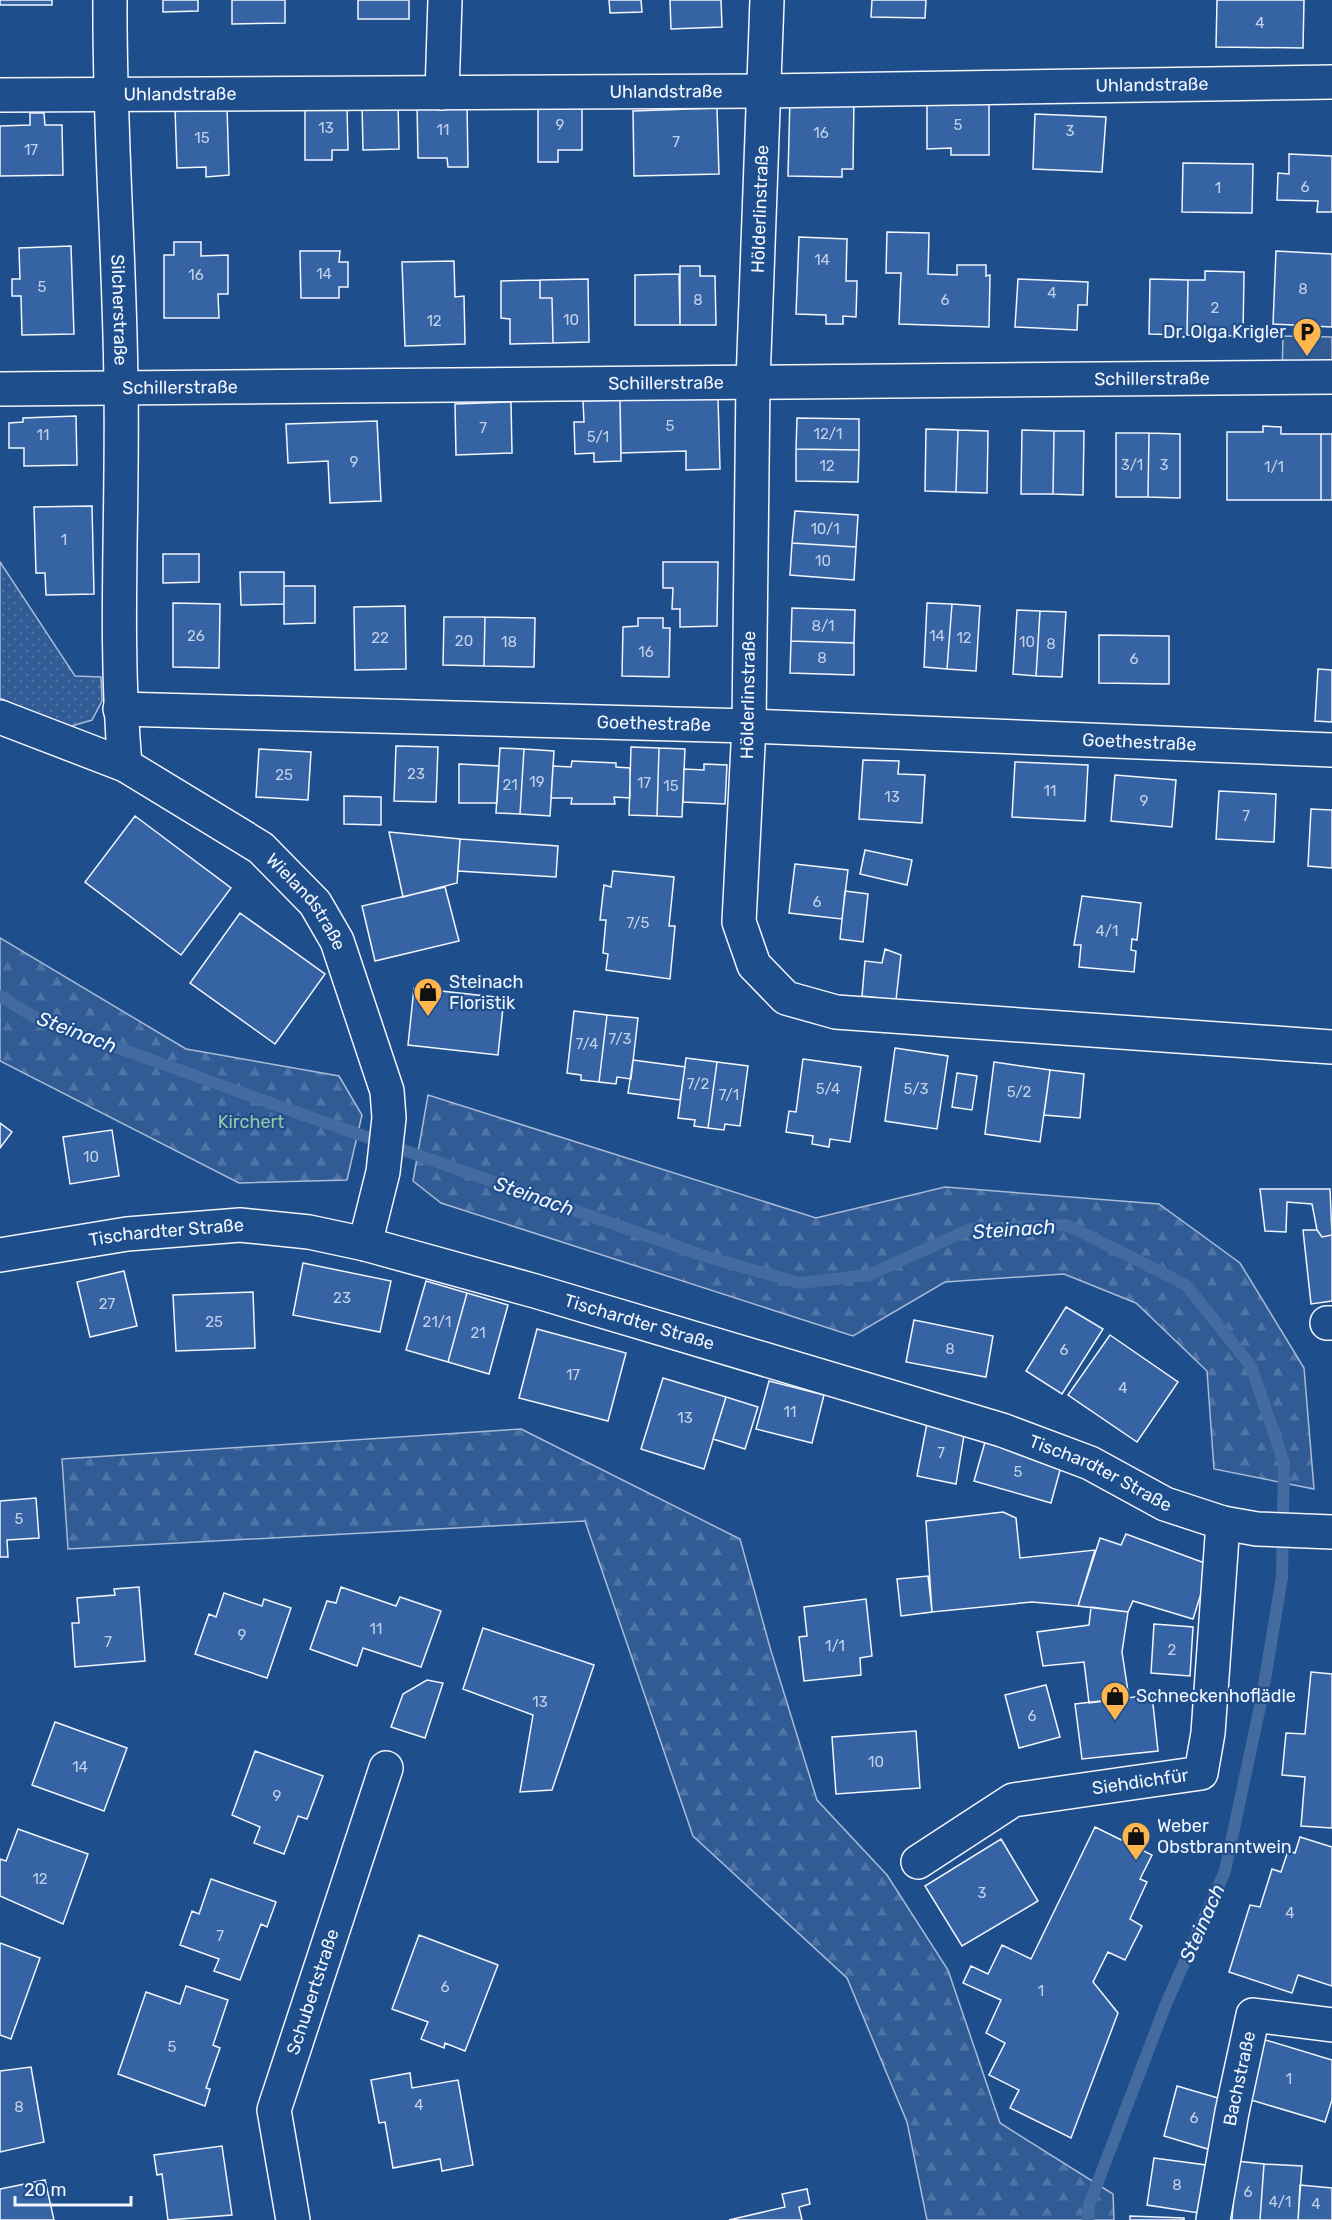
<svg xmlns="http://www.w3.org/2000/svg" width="1332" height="2220" font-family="Rubik,sans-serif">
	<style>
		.green { fill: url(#green-dots); stroke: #a8bbd7; stroke-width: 1.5 }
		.forest { fill: url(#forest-firs); stroke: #a8bbd7; stroke-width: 1.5 }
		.pitch { fill: #305b95; stroke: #a8bbd7; stroke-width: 1.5 }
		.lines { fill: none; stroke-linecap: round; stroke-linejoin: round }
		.stream { stroke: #446ba0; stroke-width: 12 }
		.building { fill: #3563a3; stroke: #f2f6ff; stroke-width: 1.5 }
		.minor-casing { stroke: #f2f6ff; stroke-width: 36 }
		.minor { stroke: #1f4e8c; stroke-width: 33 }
		.labels { text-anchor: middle; stroke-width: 4.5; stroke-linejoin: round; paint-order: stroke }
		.number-label { font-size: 15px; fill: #c3d1e8 }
		.street-label { font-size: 18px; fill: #f2f6ff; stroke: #1f4e8c }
		.poi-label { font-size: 18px; fill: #f2f6ff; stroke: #1f4e8c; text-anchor: start }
		.park-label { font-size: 18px; fill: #97c8a6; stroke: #1f4e8c }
		.water-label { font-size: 20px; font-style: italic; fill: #f2f6ff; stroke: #1f4e8c }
	</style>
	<defs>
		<pattern id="green-dots" width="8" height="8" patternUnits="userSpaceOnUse" patternTransform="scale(1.5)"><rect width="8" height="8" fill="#305b95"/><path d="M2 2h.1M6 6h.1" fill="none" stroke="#4e73a5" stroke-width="1.8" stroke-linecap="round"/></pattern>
		<pattern id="forest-firs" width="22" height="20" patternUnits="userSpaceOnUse" patternTransform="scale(1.5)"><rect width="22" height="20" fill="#305b95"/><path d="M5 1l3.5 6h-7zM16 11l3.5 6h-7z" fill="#4e73a5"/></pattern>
	</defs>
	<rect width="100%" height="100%" fill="#1f4e8c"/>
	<!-- green -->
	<path class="green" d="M0 562 75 676 101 677 102 701 92 720 65 728 0 698Z"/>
	<!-- forest -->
	<path class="forest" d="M0 938 186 1049 339 1076 362 1115 347 1180 239 1183 0 1061Z
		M428 1095 816 1218 945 1187 1159 1204 1240 1263 1304 1368 1314 1489 1214 1469 1207 1371 1136 1303 1064 1274 945 1282 853 1336 441 1203 413 1181Z
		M521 1429 740 1539 771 1651 817 1800 887 1875 948 1970 1000 2123 1113 2194 1114 2220H927L907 2122 847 1978 693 1836 585 1521 68 1549 62 1459Z"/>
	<!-- pitch -->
	<path class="pitch" d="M1283 336 1332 337V377H1282Z"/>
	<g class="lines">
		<!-- stream -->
		<path class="stream" d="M0 996 36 1018 270 1103 707 1257 800 1283 869 1275 970 1229 1067 1225 1186 1285 1251 1366 1284 1463 1282 1577 1262 1697 1225 1871 1166 2004 1089 2205 1088 2220"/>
	</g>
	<!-- building -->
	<path class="building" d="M0 0H52V5H0Z
		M163 0H198V11L163 12Z
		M232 0H285V23L232 24Z
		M358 0H409V19H358Z
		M609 0H641L642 12 610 13Z
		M670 0H721L722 27 671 29Z
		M872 0H926L925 18 871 17Z
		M1217 0H1304L1303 48 1216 47Z
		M790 97 854 98 853 169H842V177L788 176Z
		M582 100V150H558V162H538V101Z
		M927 101H989V155H951V148L927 149Z
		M398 103 399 149 363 150 362 104Z
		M417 103H467L468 167H448L447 158H418Z
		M347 105 348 150H332V160H305V106Z
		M227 107 229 175 206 177V167L177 168 175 108Z
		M717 108 719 174 634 176 633 111Z
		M30 113H44L45 125H62L63 175 0 176V126L30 125Z
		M1035 114 1106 117 1102 172 1033 169Z
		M1289 154 1332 156V212H1317L1318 201 1277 200 1278 173 1289 174Z
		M1183 163 1253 164 1252 213 1182 212Z
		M887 232 929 233 928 274 957 275V265H986V276L990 275 989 327 899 324 901 273H886Z
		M799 237 847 239 846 281H857L856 317 843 316V324H826V315L796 314Z
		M174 242H201V256L228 255V294H218L219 318H164V255H174Z
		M71 246 74 334 22 335 21 296H12V279H20L19 248Z
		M300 251H340L339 262H348V287H339V298H301Z
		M1276 251 1332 254V327L1273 324Z
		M454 261 455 297 464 296 465 344 405 346 402 262Z
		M680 266H700V276H715L716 325H680Z
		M1205 271 1244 272 1243 336 1187 335 1188 280H1205Z
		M679 274 680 325H635V275Z
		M588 279 589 342 553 343 552 298H540V280Z
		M1018 279 1088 282 1087 305H1078L1077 330 1015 327Z
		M1150 279 1188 280 1187 335 1149 334Z
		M540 280V298H552L553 343 510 344V319L501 318V281Z
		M718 398 720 469 686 470V451L621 453 620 400Z
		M620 400 621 461 594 462V453L575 454 574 422H584L583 401Z
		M511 402 512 453 456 455 455 404Z
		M76 416 77 465 24 466V448H9V423L23 422V418Z
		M797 418 859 419V450L796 449Z
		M377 421 381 501 330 503 328 461 288 463 286 424Z
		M1263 426 1281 427V434H1321V500H1227V432H1263Z
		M926 429 958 430 956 492 925 491Z
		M958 430 988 431 987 493 956 492Z
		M1022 430 1054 431 1053 494H1021Z
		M1054 431H1084L1083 495 1053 494Z
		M1116 433H1149L1148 497H1116Z
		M1149 433 1180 434V498L1148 497Z
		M1321 434H1332V500H1321Z
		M796 449 859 450 858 482 796 481Z
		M92 506 94 594 46 595 45 573H36L34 507Z
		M795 511 858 515 856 547 792 543Z
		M792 543 856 547 854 580 790 575Z
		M163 554H199V582L163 583Z
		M663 562H718L717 626 680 627V609H672L673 588H663Z
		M240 572H284V604L241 605Z
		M284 586H315V623L284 624Z
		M173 603 220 604 219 668 173 667Z
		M927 603 952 604 947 669 924 667Z
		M952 604 980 606 976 671 947 669Z
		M405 606 406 669 355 670 354 607Z
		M792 608 855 610 854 643 791 641Z
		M1017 610 1040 611 1036 676 1013 674Z
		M1040 611 1066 612 1062 677 1036 676Z
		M444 617H485L484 666 443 665Z
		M485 617 535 618 534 667 484 666Z
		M638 618H663V628H670L669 677 622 676 623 627 638 626Z
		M1099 635 1169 636V684L1099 683Z
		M791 641 854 643V675L790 673Z
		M1318 669 1332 670V722L1315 721Z
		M396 746 438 747 436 802 394 801Z
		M631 747 659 748 657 816 629 815Z
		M500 748 524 749 520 814 496 813Z
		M659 748 685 749 682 817 657 816Z
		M259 749 311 752 308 800 256 797Z
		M524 749 554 751 550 816 520 814Z
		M863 760 899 761 898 774 925 775 922 823 859 819Z
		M572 761 616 763V767L630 768V798L614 797 615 804H571L572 798H551L553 766 571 767Z
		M1015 762 1088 765 1085 821 1012 817Z
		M459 764 499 766 497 803H459Z
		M704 764 727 765 725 804 683 802 684 769 704 770Z
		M1115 775 1176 780 1172 827 1111 821Z
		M1219 791 1276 794 1274 842 1216 839Z
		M344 796 381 797V825L344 824Z
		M1311 809 1332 810V868L1308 866Z
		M135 816 231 888 181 955 85 882Z
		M389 832 460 839 457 883 403 897Z
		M460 839 558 846 556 877 458 871Z
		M865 850 912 860 907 885 860 874Z
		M795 864 848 870 842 919 789 913Z
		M613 871 674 877 669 926H675L670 979 606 970 608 954 603 953 606 920H600L604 885 611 887Z
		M445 887 459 941 375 961 362 906Z
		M845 891 868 894 863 942 840 939Z
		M1082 896 1141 903 1137 940 1132 939 1131 950 1136 951 1134 972 1079 967 1081 945H1074Z
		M240 913 325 974 275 1044 190 983Z
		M885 949 901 955 896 1000 862 996 865 961 882 963Z
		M414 988 504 998 498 1055 408 1045Z
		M574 1011 607 1015 599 1082 581 1080V1075L567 1073Z
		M607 1015 638 1018 631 1079 617 1077 616 1084 599 1082Z
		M895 1048 948 1056 937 1129 885 1121Z
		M686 1058 717 1062 708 1128 694 1126 695 1120 678 1118Z
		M803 1059 861 1067 850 1142 830 1139 829 1147 812 1144 813 1136 786 1132 789 1111 796 1112Z
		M633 1060 685 1067 680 1100 628 1093Z
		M717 1062 748 1066 740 1126 725 1124 724 1130 708 1128Z
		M994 1062 1050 1070 1040 1142 985 1134Z
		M1050 1070 1084 1074 1080 1118 1044 1115Z
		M957 1073 977 1076 972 1110 952 1107Z
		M0 1123 12 1132 0 1148Z
		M112 1130 119 1176 70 1184 63 1137Z
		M1260 1189H1330L1332 1235 1322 1237 1317 1230 1312 1204 1287 1202 1286 1232 1265 1231Z
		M1303 1230H1317L1322 1237 1332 1235V1301L1311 1304Z
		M303 1263 391 1281 380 1332 293 1315Z
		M124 1271 137 1326 90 1337 77 1282Z
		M426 1281 467 1293 448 1362 406 1350Z
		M253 1292 255 1348 176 1351 173 1295Z
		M467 1293 508 1305 489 1374 448 1362Z
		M1066 1307 1103 1329 1062 1394 1026 1371Z
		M914 1320 993 1336 986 1377 906 1362Z
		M537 1329 626 1353 608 1421 519 1398Z
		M1110 1335 1178 1382 1137 1442 1068 1395Z
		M663 1378 726 1397 704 1469 641 1449Z
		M769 1381 824 1395 812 1443 756 1429Z
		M726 1397 758 1407 745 1449 713 1439Z
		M927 1423 965 1429 956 1484 917 1476Z
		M985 1442 1062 1463 1051 1503 974 1481Z
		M36 1498 39 1538 7 1540 8 1557H0V1501Z
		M1003 1512 1016 1518 1020 1558 1095 1550 1078 1606 1032 1602 932 1612 926 1521Z
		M1126 1534 1210 1565 1193 1619 1133 1601 1128 1612 1078 1606 1100 1538 1121 1545Z
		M928 1576 932 1612 901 1616 897 1579Z
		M139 1587 145 1661 75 1667 72 1623H79L77 1598 115 1595 114 1589Z
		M341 1587 396 1606 400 1597 441 1611 421 1667 363 1648 357 1666 310 1649 327 1601 336 1603Z
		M224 1593 262 1606 264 1599 291 1608 267 1678 195 1654 209 1614 216 1617Z
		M866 1599 872 1656 860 1658 861 1675 804 1681 799 1637 807 1636 804 1607Z
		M1091 1607 1128 1612 1122 1652 1129 1698 1089 1703 1084 1662 1043 1666 1037 1632 1089 1625Z
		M1154 1624 1193 1627 1190 1676 1151 1673Z
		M483 1628 594 1665 552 1790 520 1792 533 1715 463 1689Z
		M1311 1672 1332 1674V1828L1301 1826 1305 1777 1282 1775 1286 1733 1305 1734Z
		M427 1680 443 1683 425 1738 391 1727 403 1694Z
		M1046 1685 1060 1737 1019 1748 1005 1695Z
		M1152 1695 1158 1751 1082 1759 1075 1704Z
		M55 1722 127 1748 104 1811 32 1785Z
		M916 1731 920 1788 836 1794 832 1737Z
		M255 1751 323 1776 307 1819 298 1816 284 1854 254 1843 260 1827 232 1815Z
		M1095 1827 1152 1855 1140 1879 1147 1882 1130 1919 1142 1926 1125 1960 1108 1952 1093 1982 1118 2013 1071 2138 1010 2108 1019 2090 989 2075 1005 2043 986 2033 1001 2000 963 1983 971 1966 988 1974 1002 1945 1031 1959Z
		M18 1829 88 1854 63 1924 0 1896V1859L6 1861Z
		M1300 1837 1332 1847V1986L1298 1975 1292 1993 1229 1972 1250 1905 1260 1907 1272 1869 1281 1872 1288 1851 1295 1853Z
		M1001 1839 1038 1901 962 1946 925 1886Z
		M211 1879 276 1902 267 1927 261 1924 240 1980 214 1971 219 1959 180 1945 192 1911 199 1914Z
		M419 1935 498 1965 465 2051 445 2043 444 2048 421 2039 428 2022 392 2009Z
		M0 1943 40 1958 11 2039 0 2035Z
		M186 1986 228 2000 213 2045 220 2048 206 2088 210 2089 205 2106 118 2074 146 1992 180 2004Z
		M1259 2038 1332 2060V2100L1325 2122 1241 2097Z
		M31 2067 44 2142 0 2152V2071Z
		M410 2073 412 2088 458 2080 473 2165 442 2171 440 2159 393 2168 385 2122 379 2123 371 2080Z
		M1177 2086 1225 2100 1211 2150 1164 2136Z
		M222 2146 232 2215 168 2220 162 2174 157 2175 154 2155Z
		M1154 2158 1206 2165 1199 2213 1147 2205Z
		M1236 2161 1264 2164 1260 2220H1232Z
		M1264 2164 1302 2166 1298 2220H1260Z
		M45 2180 54 2220H0V2189Z
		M1300 2185 1332 2188V2220H1298Z
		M807 2189 810 2204 799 2207 802 2220H729L785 2207 782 2194Z
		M1130 2216 1184 2218V2220H1130Z"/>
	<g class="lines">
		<!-- minor casing -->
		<g class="minor-casing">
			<g id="minor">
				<path id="s1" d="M110 0C109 130 120 259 121 389 123 514 114 640 125 765"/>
				<path d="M767 0 753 382 749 726 739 922 754 965 786 998 836 1012 1332 1047"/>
				<path d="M442 93 445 0"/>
				<path id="s2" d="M0 95 764 91 1332 82"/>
				<path id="s3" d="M0 389 1332 377"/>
				<path id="s4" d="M120 709 749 726 1332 750"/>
				<path id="s5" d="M0 717 125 765 261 848 315 903 337 941 387 1091 389 1118 383 1172 365 1244"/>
				<path id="s6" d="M0 1255 127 1234 240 1225 309 1232 365 1244 535 1291 1002 1430 1090 1463 1165 1504 1223 1523 1257 1529 1332 1532"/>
				<path d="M1327 1323H1332"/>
				<path id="s7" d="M918 1862 1013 1800 1201 1773 1208 1733 1223 1523"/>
				<path id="s8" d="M293 2220 274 2110 386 1768"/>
				<path id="s9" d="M1213 2220 1232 2112 1253 2015 1332 2025"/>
			</g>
		</g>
		<!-- minor -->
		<use href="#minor" class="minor"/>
	</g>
	<!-- icons -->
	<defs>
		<g id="parking-pin" transform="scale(1.5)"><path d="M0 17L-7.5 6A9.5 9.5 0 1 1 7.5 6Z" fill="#ffb74d" stroke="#1f4e8c"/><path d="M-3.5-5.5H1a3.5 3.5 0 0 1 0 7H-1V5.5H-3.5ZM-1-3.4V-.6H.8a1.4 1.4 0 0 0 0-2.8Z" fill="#111"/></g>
		<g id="shop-pin" transform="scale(1.5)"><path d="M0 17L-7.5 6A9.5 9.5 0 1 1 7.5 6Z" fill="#ffb74d" stroke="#1f4e8c"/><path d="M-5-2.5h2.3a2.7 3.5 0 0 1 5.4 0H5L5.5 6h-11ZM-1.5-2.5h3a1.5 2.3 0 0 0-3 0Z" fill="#111"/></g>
	</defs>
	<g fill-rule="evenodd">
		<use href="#parking-pin" x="1307" y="332"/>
		<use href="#shop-pin" x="428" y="992"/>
		<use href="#shop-pin" x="1115" y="1696"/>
		<use href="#shop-pin" x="1136" y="1836"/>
	</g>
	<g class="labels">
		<!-- number labels -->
		<g class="number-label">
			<text x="1260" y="28">4</text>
			<text x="560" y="130">9</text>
			<text x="958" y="130">5</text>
			<text x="326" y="133">13</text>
			<text x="443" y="135">11</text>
			<text x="1070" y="136">3</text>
			<text x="821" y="138">16</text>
			<text x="202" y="143">15</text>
			<text x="676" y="147">7</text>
			<text x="31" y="155">17</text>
			<text x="1305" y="192">6</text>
			<text x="1218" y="193">1</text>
			<text x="822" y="265">14</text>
			<text x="324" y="279">14</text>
			<text x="196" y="280">16</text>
			<text x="42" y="292">5</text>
			<text x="1303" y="294">8</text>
			<text x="1052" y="298">4</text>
			<text x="698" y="305">8</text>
			<text x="945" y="305">6</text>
			<text x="1215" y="313">2</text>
			<text x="571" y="325">10</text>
			<text x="434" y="326">12</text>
			<text x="670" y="431">5</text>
			<text x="483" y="433">7</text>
			<text x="828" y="439">12/1</text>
			<text x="43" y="440">11</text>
			<text x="598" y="442">5/1</text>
			<text x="354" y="467">9</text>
			<text x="1132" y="470">3/1</text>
			<text x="1164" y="470">3</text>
			<text x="827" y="471">12</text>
			<text x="1274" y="472">1/1</text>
			<text x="825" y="534">10/1</text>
			<text x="64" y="545">1</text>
			<text x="823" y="566">10</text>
			<text x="823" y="631">8/1</text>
			<text x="196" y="641">26</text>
			<text x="937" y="641">14</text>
			<text x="380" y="643">22</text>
			<text x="964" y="643">12</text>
			<text x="464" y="646">20</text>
			<text x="509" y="647">18</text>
			<text x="1027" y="647">10</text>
			<text x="1051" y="649">8</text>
			<text x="646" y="657">16</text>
			<text x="822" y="663">8</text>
			<text x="1134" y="664">6</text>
			<text x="416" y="779">23</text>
			<text x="284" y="780">25</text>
			<text x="537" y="787">19</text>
			<text x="644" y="788">17</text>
			<text x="510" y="790">21</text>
			<text x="671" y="791">15</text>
			<text x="1050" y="796">11</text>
			<text x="892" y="802">13</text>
			<text x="1144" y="806">9</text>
			<text x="1246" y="821">7</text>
			<text x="817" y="907">6</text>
			<text x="638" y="928">7/5</text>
			<text x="1107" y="936">4/1</text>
			<text x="620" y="1044">7/3</text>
			<text x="587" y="1049">7/4</text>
			<text x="698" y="1089">7/2</text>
			<text x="828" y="1094">5/4</text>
			<text x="916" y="1094">5/3</text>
			<text x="1019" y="1097">5/2</text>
			<text x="729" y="1100">7/1</text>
			<text x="91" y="1162">10</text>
			<text x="342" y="1303">23</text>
			<text x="107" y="1309">27</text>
			<text x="214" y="1327">25</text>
			<text x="437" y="1327">21/1</text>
			<text x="478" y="1338">21</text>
			<text x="950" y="1354">8</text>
			<text x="1064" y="1355">6</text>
			<text x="573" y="1380">17</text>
			<text x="1123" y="1393">4</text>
			<text x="790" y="1417">11</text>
			<text x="685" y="1423">13</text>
			<text x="941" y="1458">7</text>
			<text x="1018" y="1477">5</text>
			<text x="19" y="1524">5</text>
			<text x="376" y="1634">11</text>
			<text x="242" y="1640">9</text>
			<text x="108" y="1647">7</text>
			<text x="835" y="1651">1/1</text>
			<text x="1172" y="1655">2</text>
			<text x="540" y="1707">13</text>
			<text x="1032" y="1721">6</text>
			<text x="876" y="1767">10</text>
			<text x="80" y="1772">14</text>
			<text x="277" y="1801">9</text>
			<text x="40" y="1884">12</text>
			<text x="982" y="1898">3</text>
			<text x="1290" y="1918">4</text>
			<text x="220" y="1941">7</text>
			<text x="445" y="1992">6</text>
			<text x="1041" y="1996">1</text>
			<text x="172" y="2052">5</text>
			<text x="1289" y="2084">1</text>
			<text x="419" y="2110">4</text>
			<text x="19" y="2112">8</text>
			<text x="1194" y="2123">6</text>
			<text x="1177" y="2190">8</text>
			<text x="1248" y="2197">6</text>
			<text x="1280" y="2207">4/1</text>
			<text x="1316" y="2209">4</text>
		</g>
		<!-- street labels -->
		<g class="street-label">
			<text dy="6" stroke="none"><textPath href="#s2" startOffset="1152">Uhlandstraße</textPath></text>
			<text dy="6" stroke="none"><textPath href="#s2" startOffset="666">Uhlandstraße</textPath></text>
			<text dy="6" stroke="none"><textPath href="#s2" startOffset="180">Uhlandstraße</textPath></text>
			<text transform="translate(760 209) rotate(-88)" y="6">Hölderlinstraße</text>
			<text dy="6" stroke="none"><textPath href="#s1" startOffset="310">Silcherstraße</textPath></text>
			<text dy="6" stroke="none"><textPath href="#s3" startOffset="1152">Schillerstraße</textPath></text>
			<text dy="6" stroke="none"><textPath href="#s3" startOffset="666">Schillerstraße</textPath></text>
			<text dy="6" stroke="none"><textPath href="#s3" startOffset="180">Schillerstraße</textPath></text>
			<text transform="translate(748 695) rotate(-89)" y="6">Hölderlinstraße</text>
			<text dy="6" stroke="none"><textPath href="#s4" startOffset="534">Goethestraße</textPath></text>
			<text dy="6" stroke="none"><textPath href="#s4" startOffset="1020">Goethestraße</textPath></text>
			<text dy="6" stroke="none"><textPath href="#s5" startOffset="364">Wielandstraße</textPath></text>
			<text dy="6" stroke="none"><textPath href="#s6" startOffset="168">Tischardter Straße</textPath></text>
			<text dy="6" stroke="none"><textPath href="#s6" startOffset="654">Tischardter Straße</textPath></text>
			<text dy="6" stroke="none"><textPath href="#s6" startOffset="1140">Tischardter Straße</textPath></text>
			<text dy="6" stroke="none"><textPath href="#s7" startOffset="242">Siehdichfür</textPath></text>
			<text dy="6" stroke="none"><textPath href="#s8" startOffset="236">Schubertstraße</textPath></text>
			<text dy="6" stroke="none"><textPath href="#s9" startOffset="144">Bachstraße</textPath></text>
		</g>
		<!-- poi labels -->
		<g class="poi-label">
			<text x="1286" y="338" text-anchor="end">Dr. Olga Krigler</text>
			<text x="449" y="988">Steinach<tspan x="449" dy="21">Floristik</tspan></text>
			<text x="1136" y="1702">Schneckenhoflädle</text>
			<text x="1157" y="1832">Weber<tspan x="1157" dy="21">Obstbranntwein</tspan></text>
		</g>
		<!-- park labels -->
		<g class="park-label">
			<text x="251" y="1128">Kirchert</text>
		</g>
		<!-- water labels -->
		<g class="water-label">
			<text transform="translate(77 1032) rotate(21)" y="7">Steinach</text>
			<text transform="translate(534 1196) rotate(19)" y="7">Steinach</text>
			<text transform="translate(1014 1229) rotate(-4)" y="7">Steinach</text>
			<text transform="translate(1202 1923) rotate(-66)" y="7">Steinach</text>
		</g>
	</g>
	<!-- scale -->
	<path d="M15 2196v9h116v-9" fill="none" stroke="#f2f6ff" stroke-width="3"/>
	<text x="24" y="2196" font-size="18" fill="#f2f6ff" stroke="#1f4e8c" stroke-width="4.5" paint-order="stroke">20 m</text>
</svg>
